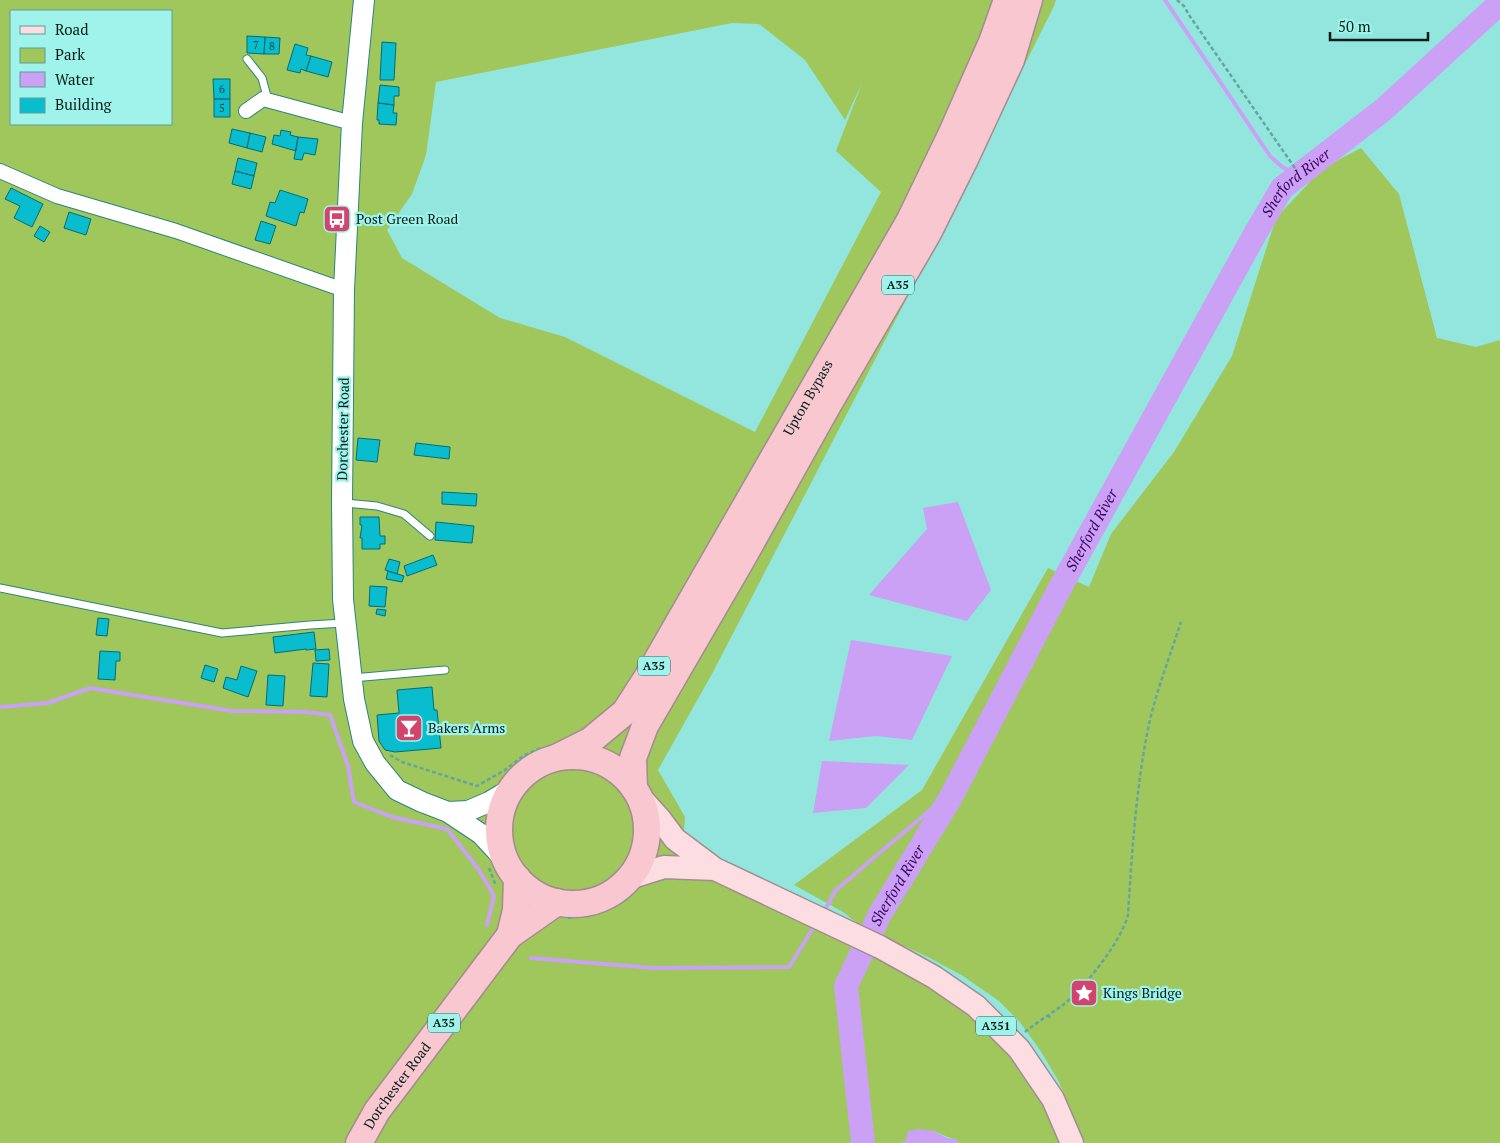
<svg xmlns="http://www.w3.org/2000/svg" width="1500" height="1143" font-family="'PT Serif',serif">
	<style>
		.green { fill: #9fc75b; fill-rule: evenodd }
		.water { fill: #caa1f4 }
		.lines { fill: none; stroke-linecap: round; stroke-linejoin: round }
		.stream { stroke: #caa1f4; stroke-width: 4 }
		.river { stroke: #caa1f4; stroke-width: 24 }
		.building { fill: #09bdcf; stroke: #036d77 }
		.lane-casing { stroke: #2d857d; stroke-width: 9 }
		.street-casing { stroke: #2d857d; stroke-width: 16 }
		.secondary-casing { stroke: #2d857d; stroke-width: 22 }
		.primary-casing { stroke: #a28c90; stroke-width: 25 }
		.highway-casing { stroke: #a28c90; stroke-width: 29 }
		.path { stroke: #64a59e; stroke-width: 2.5; stroke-dasharray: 4 2.5; stroke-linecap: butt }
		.lane { stroke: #fff; stroke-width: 7 }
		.street { stroke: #fff; stroke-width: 14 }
		.secondary { stroke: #fff; stroke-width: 20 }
		.primary { stroke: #fbdde2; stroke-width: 22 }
		.highway { stroke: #f8c7cf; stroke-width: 26 }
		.labels { text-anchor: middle; stroke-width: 4.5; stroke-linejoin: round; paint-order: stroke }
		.number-label { font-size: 11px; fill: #044548 }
		.shield { fill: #9ff3ea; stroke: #325d59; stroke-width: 1 }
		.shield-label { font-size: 12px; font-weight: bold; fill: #031d1b }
		.poi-label { font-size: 14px; fill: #031d1b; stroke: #9ff3ea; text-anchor: start }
		.street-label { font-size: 14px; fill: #031d1b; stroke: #9ff3ea }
		.water-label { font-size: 15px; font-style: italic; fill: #3e0062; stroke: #9ff3ea }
	</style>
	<rect width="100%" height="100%" fill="#92e6dd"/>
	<!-- green -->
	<path class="green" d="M0 0H1056L1054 6 936 242 713 672 658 770 685 817 680 879 697 874 715 879 798 916 954 999 1025 1070 1064 1143H959C954 1138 941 1135 934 1131L901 1143H0ZM11 11H171V124H11ZM732 23 759 24 805 60 845 120 862 83 836 151 881 192 755 432 565 337 500 318 402 258 387 230 412 194 426 155 436 82Z
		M1361 148 1399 194 1437 338 1476 347 1500 340V1143H1085L1058 1080 1040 1050 1019 1021 999 1001 963 976 928 957 861 926 843 912 794 885 922 790 1048 568 1089 587 1111 534 1174 452 1232 356 1276 218 1323 168Z"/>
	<!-- water -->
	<path class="water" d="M958 502 991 590 967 621 869 595 927 529 923 508Z
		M851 640 952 656 912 740 876 736 829 741Z
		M822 761 909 765 866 808 813 813Z
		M919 1129 934 1131 947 1138 956 1139 959 1143H901L906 1140 908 1131Z"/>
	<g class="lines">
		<!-- stream -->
		<path class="stream" d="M1165 0 1270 156 1281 166 1297 176
			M0 707 48 703 90 688 232 711 306 712 330 715 348 766 354 802 392 817 447 829 479 870 494 896 487 925
			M823 913 836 890 930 810 951 797
			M531 958 654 968 789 967 815 925"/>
		<!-- river -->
		<path class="river" id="s1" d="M863 1143 846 986 880 914 951 797 1061 586 1255 234 1282 188 1383 110 1500 3"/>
	</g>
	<!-- building -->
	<path class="building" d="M247 36 265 37 264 54 247 53Z
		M265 37 280 38 279 54H264Z
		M382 42 396 43 394 80H380Z
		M295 44 308 48 306 55 311 56 306 71 301 69 300 73 287 70Z
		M311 56 332 62 328 77 306 71Z
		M213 79H230V99H214Z
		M380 85 399 87V96H394V105L378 103Z
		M214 99H230V117H214Z
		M378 103 394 105 393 113H397L396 125 379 124V120H377Z
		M232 129 250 133 247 148 229 143Z
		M281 130 291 132 290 135 298 137 296 151 272 144 274 135 280 136Z
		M250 133 266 137 262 152 247 148Z
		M298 137 318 139 315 155 304 153 302 160 294 159Z
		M238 158 257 163 254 176 235 171Z
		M235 171 254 176 251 189 232 184Z
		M11 188 43 204 32 227 14 218 20 206 5 199Z
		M280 190 308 199 304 213 300 212 296 226 266 216 270 202 275 203Z
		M69 212 91 219 86 235 64 228Z
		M261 221 276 226 270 244 255 240Z
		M40 226 50 232 44 242 34 236Z
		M358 438 380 440 377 462 356 460Z
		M416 443 450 447 449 459 414 455Z
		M442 492 477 494 476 506 442 504Z
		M360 517H379L380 536H385V544H380V549H362V538H360L362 525H360Z
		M436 522 474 526 472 543 435 540Z
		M433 555 437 565 407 576 404 566Z
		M389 559 400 562 397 574 385 570Z
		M388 571 404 576 402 582 386 579Z
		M370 586 387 587 385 607 369 606Z
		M377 609 386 610 385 616 376 614Z
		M98 618 109 619 107 636 96 635Z
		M314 632 316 649 306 650V649L275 653 273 637Z
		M329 649 330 660 316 661 315 650Z
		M100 651 120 652V661H116L115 680 98 679Z
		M313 663 329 664 327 697 310 696Z
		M205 665 218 669 214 682 201 678Z
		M241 666 257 671 248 697 223 688 226 677 237 680Z
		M268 675 285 676 283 706 266 705Z
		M432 687 434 710H437L441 748 395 752 385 750 379 741 377 715 399 713 397 690Z"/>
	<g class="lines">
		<!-- lane casing -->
		<g class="lane-casing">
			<path id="lane" d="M247 59 262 78 268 100
				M345 503 377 506 404 514 430 536
				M0 588 222 633 310 625 344 623
				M352 678 445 670"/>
		</g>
		<!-- street casing -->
		<g class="street-casing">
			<path id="street" d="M246 111 263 99 352 123
				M0 171 57 196 176 231 344 290"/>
		</g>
		<!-- secondary casing -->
		<g class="secondary-casing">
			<path id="secondary" d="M364 0 352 123 344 290 342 502 343 599 354 699 363 741 375 763 397 790 422 802 448 812 481 834 505 860
				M448 812 468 811 489 802 511 789"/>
		</g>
		<!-- primary casing -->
		<g class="primary-casing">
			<path id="primary" d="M642 799 660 819 675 839 715 869 880 947 934 977 976 1006 1019 1049 1053 1099 1072 1143
				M629 878 664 867 715 869"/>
		</g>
		<!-- highway casing -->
		<g class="highway-casing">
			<g id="highway">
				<circle cx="573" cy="830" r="74"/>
				<path id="s2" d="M558 757 590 741 625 712 648 676 910 220 951 135 992 42 1007 0"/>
				<path d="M634 788 633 758 645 726 742 559 828 405 928 233 965 159 1011 60 1029 0"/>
				<path d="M510 935 516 910 517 878"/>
				<path id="s3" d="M359 1143 377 1111 510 935 557 902"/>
			</g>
		</g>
		<!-- path -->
		<path class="path" d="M1177 0 1184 6 1189 15 1297 171
			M390 755 402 762 477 786 505 770 523 756 541 748
			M489 868 496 886
			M568 918 616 905 630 896
			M1047 1015 1052 1019
			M1025 1032C1037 1022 1051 1014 1063 1005 1085 987 1121 942 1128 915 1132 851 1136 787 1149 724 1157 689 1170 656 1181 622"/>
		<!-- lane -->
		<use href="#lane" class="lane"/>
		<!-- street -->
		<use href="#street" class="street"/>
		<!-- secondary -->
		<use href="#secondary" class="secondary"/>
		<!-- primary -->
		<use href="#primary" class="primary"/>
		<!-- highway -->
		<use href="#highway" class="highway"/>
	</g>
	<!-- icons -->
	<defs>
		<g id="bus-square" transform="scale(1.4375)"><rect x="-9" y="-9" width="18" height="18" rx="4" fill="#d2446d" stroke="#9ff3ea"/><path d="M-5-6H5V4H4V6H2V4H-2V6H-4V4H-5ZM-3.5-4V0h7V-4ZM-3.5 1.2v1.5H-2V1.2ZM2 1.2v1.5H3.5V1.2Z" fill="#fff"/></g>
		<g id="bar-square" transform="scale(1.4375)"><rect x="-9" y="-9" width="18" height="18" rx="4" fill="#d2446d" stroke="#9ff3ea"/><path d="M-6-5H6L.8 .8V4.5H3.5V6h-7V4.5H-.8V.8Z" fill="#fff"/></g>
		<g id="sight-square" transform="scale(1.4375)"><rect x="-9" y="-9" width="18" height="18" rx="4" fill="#d2446d" stroke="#9ff3ea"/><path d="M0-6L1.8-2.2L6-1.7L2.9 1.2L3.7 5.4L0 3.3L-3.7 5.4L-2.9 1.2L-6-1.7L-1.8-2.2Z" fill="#fff"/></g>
	</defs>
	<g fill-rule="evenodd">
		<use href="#bus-square" x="337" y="219"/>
		<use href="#bar-square" x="409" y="728"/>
		<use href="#sight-square" x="1084" y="993"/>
	</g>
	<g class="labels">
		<!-- number labels -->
		<g class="number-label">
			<text x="256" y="49">7</text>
			<text x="272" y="50">8</text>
			<text x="222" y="93">6</text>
			<text x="222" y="112">5</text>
		</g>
		<!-- shield labels -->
		<g class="shield">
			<rect x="882" y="275.5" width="32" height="19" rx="4"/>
			<rect x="638" y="656.5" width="32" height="19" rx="4"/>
			<rect x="428" y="1013.5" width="32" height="19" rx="4"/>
			<rect x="976" y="1016.5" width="40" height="19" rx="4"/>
		</g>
		<g class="shield-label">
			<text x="898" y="289">A35</text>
			<text x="654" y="670">A35</text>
			<text x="444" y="1027">A35</text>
			<text x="996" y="1030">A351</text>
		</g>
		<!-- poi labels -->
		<g class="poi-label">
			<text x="356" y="224">Post Green Road</text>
			<text x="428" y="733">Bakers Arms</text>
			<text x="1103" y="998">Kings Bridge</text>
		</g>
		<!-- street labels -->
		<g class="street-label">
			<text dy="5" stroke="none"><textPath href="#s2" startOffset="445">Upton Bypass</textPath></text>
			<text transform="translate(343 429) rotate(-89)" y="5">Dorchester Road</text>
			<text dy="5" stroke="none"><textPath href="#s3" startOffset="69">Dorchester Road</textPath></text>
		</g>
		<!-- water labels -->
		<g class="water-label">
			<text dy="5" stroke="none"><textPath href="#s1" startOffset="1081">Sherford River</textPath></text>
			<text dy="5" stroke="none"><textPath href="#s1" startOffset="676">Sherford River</textPath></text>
			<text dy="5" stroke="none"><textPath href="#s1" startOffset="271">Sherford River</textPath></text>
		</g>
	</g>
	<!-- legend -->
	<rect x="10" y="10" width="162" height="115" fill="#9ff3ea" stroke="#619d97"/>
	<rect x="20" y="26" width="25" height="8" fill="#fbdde2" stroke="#619d97"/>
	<text x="55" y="35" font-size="15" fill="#031d1b">Road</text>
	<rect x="20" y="48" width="25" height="15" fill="#9fc75b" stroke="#619d97"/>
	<text x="55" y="60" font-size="15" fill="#031d1b">Park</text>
	<rect x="20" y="72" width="25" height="15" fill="#caa1f4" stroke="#619d97"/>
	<text x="55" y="85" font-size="15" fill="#031d1b">Water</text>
	<rect x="20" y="98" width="25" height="15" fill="#09bdcf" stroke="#619d97"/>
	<text x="55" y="110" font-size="15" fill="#031d1b">Building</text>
	<!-- scale -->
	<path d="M1330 32v8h98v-8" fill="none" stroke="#031d1b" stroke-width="2.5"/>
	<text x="1338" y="32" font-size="15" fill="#031d1b" stroke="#9ff3ea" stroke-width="4" paint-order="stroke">50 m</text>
</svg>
